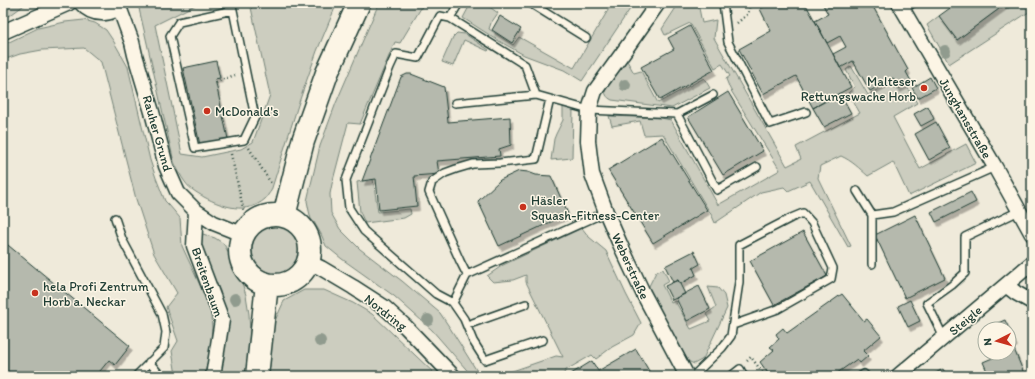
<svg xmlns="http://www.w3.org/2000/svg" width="1035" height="379" font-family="Itim,sans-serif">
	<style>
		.green { fill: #cccdbf; stroke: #76857a }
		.building { fill: #b5b9ad; stroke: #1f3d34; filter: url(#shadow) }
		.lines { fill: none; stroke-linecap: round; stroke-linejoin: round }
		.service-casing { stroke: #1f3d34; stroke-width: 10 }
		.minor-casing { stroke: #1f3d34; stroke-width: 17 }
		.primary-casing { stroke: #1f3d34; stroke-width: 25 }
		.path { stroke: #1f3d34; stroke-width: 2.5; stroke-dasharray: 1 3; stroke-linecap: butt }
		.service { stroke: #fcf5e5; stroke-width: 7 }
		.minor { stroke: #fcf5e5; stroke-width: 14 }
		.primary { stroke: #fcf5e5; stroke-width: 22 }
		.tree { fill: #909b8e }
		.poi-dot { fill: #c8321e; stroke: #fcf5e5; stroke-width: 1.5 }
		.labels { text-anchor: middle; stroke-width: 3; stroke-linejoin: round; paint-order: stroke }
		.poi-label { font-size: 13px; fill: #1f3d34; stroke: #fcf5e5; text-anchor: start }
		.street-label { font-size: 13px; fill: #1f3d34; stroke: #fcf5e5 }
	</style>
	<defs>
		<filter id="shadow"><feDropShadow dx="2.5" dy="4.5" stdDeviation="0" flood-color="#0004"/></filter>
	</defs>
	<rect width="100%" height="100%" fill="#efeada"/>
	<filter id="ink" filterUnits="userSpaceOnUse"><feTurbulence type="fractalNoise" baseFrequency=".025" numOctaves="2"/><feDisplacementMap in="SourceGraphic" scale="8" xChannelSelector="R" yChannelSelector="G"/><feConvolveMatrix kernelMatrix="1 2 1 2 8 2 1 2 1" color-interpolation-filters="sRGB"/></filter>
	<g filter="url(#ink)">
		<!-- green -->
		<path class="green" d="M3 3H27L12 14 3 18Z
			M138 3H183L195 5 155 25 182 154 202 157 241 149 253 142 270 95 250 3H337L317 51 298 105 271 191C269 193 267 197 265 199 247 215 223 207 204 197 201 195 197 193 193 190 184 184 179 172 174 162L144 30 140 13Z
			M379 3H424L400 43 395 42 360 124 348 123 332 184 330 194 331 213 340 229 360 249 402 281 440 313 450 328 480 376H472L432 330 394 296 342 259 326 246 321 234 314 222 311 219 309 211 307 201 320 146 336 103Z
			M471 3H475L480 6 483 3H484L498 13 491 23 489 29 513 45 519 37 574 68 611 5 609 3H634L582 81 564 70 524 55 499 41 463 18Z
			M679 3H698L702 23 716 20 714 38 787 166 801 159 796 147 860 113 848 93 855 87 846 70 851 66 868 95 891 82 896 90 906 85 917 103 893 117 920 169 966 144 976 163 909 196 893 162 868 176C859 168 852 161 841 156L820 166 818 178 851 246 848 247 810 181 788 191 784 187 761 192 715 223 712 216 663 134 644 135 640 121 612 126 609 116 661 118 671 120 718 205 780 170 730 89 726 79 730 76 722 64 715 68 690 23 665 35 662 29Z
			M1007 3H1032V10L949 64 927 25 939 16 957 40Z
			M84 20 95 23 106 30 114 42 128 67 150 160 156 178 165 201 169 205 180 218 182 246 210 307 212 327 211 345 205 374 202 376 176 375 172 351 178 341 166 307 177 293 154 254 136 199 101 62 84 48 42 50 20 54 3 60V45L38 28 65 22Z
			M457 33 465 34 489 50 488 51 464 40 453 66 442 62 453 37Z
			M626 59 634 73 641 71 658 103 704 78 710 88 672 108 612 100C606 97 605 94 605 88Z
			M563 107 573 109 572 158 551 160 554 139 556 134 563 120Z
			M373 179 378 212 410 209 411 214 404 218 365 223 360 212 357 182Z
			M252 249a25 25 0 1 1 50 0a25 25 0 1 1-50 0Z
			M582 228 589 237 606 251 626 294 641 323 634 335 612 347 596 359 592 355 566 370 562 376H498L556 356 563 357 526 282V275L513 280 493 282 487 276 503 265Z
			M200 233 215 238 224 244 239 274 246 295 249 314 250 332 246 376H219L226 313 220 291 198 245Z
			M663 269 669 281 662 285 671 303 675 301 691 329 710 321 706 314 716 307 708 287 718 288 724 295 727 308 703 359 694 364 688 361 648 288 656 272Z
			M304 290H324L353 303 372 314 437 376H269L273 325 284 301Z"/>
		<!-- building -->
		<path class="building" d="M771 3H805L851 87 813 108 796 76 763 94 739 49 771 31 760 9Z
			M822 3H871L908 70 906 72 911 81 898 88 893 78 870 91 853 61 840 68 833 54 846 47 840 36 827 43 815 21 828 14Z
			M957 3H1007L957 40 939 16Z
			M500 16 521 29 512 43 492 30Z
			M690 26 714 70 660 100 641 67 674 49 668 38Z
			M216 61 220 78 215 79 228 139 200 145 183 68Z
			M407 74H411L444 87 448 122 510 117 511 145 499 149 500 156 437 161 439 174 414 176 417 206 379 210 376 179 362 181 401 77Z
			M930 77 936 88 918 98 912 88Z
			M728 92 763 151 723 175 688 117Z
			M840 93 851 113 824 127 813 108Z
			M928 106 934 119 921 126 914 114Z
			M936 122 950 148 929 160 915 134Z
			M662 137 707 210 653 243 608 170Z
			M519 171 528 172 536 175 551 176 568 214 499 246 478 201 500 180Z
			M971 192 976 202 936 222 931 212Z
			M915 215 945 278 905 298 875 235Z
			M803 232 827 276 774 305 750 261Z
			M3 241 130 346 115 365 109 360 96 376H3Z
			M694 251 700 264 693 268 696 275 680 284 678 280 673 282 665 266Z
			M678 280 685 294 672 300 665 286Z
			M699 286 710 309 687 321 676 298Z
			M842 294 864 321 867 319 881 336 863 351 868 356 860 363 857 359 833 376H770L760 362 774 350 770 347 779 339 776 334 783 328 787 333Z
			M910 300 920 321 908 327 898 306Z
			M1005 320 1015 342 1009 345V329L986 328Z
			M636 349 652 376H572L571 374 592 361 598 371Z
			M1014 349 1025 376H989L983 362 1004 353H1009V351Z
			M943 369 947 376H930Z"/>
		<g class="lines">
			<!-- service casing -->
			<g class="service-casing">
				<path id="service" d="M231 3 233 10 255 117 244 140 195 148 170 36 179 22 233 10
					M459 3 450 18 440 16 418 58 396 54 390 67 346 180 349 208 364 231 436 294 453 303 464 319 473 341 485 360 543 340
					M530 3 586 38
					M723 3 728 42 770 124 806 112
					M903 10 913 3
					M450 18 525 65 536 95 589 110 677 114 717 190 757 167
					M455 103 536 95
					M677 114 713 95
					M857 191 872 215V264
					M872 215 893 212 995 167
					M115 218 122 239 162 314 166 332 164 348 136 376
					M467 275 606 212
					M453 303 467 275 460 261 429 192 432 182 445 173 456 169 473 164 500 163 536 159 550 99
					M467 325 526 304
					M944 338 927 303 952 285 965 273V237L1019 211
					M149 362 161 376
					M693 376 722 348 731 336 739 282V245L791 218 803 213 812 223 833 268 831 279 778 309 733 325
					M731 376 740 369 744 376
					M861 376 864 374 866 376"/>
			</g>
			<!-- minor casing -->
			<g class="minor-casing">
				<path id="minor" d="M81 3C92 16 112 17 122 3
					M658 3 627 47 595 91 589 110 588 141 592 174 606 212 620 244 643 293 687 376
					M899 3 995 167 1032 234
					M119 7 132 42 135 55 152 112 166 166 178 193 196 211 214 223 244 235
					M3 32 69 3
					M196 211 194 246 222 320 213 376
					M308 262 321 268 353 287 384 307 406 327 453 376
					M1006 285 1016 293 1032 302
					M898 376 1032 263"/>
			</g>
			<!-- primary casing -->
			<g class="primary-casing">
				<path id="primary" d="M240 250a35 35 0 1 1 70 0a35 35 0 1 1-70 0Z
					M284 216 303 141 327 73 359 3
					M257 376 267 284"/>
			</g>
			<!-- path -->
			<path class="path" d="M737 23 748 14 750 3
				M216 83 221 80 235 75
				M249 148 272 185
				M231 154 244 212 251 222
				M747 361 751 357 765 376"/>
			<!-- service -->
			<use href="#service" class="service"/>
			<!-- minor -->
			<use href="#minor" class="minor"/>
			<!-- primary -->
			<use href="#primary" class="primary"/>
		</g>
		<!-- trees -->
		<g class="tree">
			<circle cx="945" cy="51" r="6"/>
			<circle cx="625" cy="85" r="6"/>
			<circle cx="235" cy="299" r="6"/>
			<circle cx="428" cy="320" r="6"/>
			<circle cx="320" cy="341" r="6"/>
		</g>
	</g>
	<!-- markers -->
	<g class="poi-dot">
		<circle cx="924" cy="88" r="4"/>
		<circle cx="207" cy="111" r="4"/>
		<circle cx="523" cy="207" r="4"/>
		<circle cx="35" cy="293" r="4"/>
	</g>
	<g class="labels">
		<!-- poi labels -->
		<g class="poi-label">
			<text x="916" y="86" text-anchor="end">Malteser<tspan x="916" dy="15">Rettungswache Horb</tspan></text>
			<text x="215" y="116">McDonald's</text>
			<text x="531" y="205">Häsler<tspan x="531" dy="15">Squash-Fitness-Center</tspan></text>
			<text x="43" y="291">hela Profi Zentrum<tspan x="43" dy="15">Horb a. Neckar</tspan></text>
		</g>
		<!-- street labels -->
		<g class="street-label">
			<text transform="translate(966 118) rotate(60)" y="5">Junghansstraße</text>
			<text transform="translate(158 133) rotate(74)" y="5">Rauher Grund</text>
			<text transform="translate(631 266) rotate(65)" y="5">Weberstraße</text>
			<text transform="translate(208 282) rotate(71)" y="5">Breitenbaum</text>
			<text transform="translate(386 312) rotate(38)" y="5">Nordring</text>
			<text transform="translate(965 320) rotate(-40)" y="5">Steigle</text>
		</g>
	</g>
	<!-- margin -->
	<rect width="1035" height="379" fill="none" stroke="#fcf5e5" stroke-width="16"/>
	<rect x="8" y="8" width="1019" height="363" fill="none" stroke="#1f3d34" stroke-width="1.5" filter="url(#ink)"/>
	<!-- north arrow -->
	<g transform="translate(997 341) rotate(264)"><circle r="19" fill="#fcf5e5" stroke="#a4ab9e"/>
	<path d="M0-3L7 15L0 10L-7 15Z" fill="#c8321e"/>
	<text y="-6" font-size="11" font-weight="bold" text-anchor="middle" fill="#1f3d34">N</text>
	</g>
</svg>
